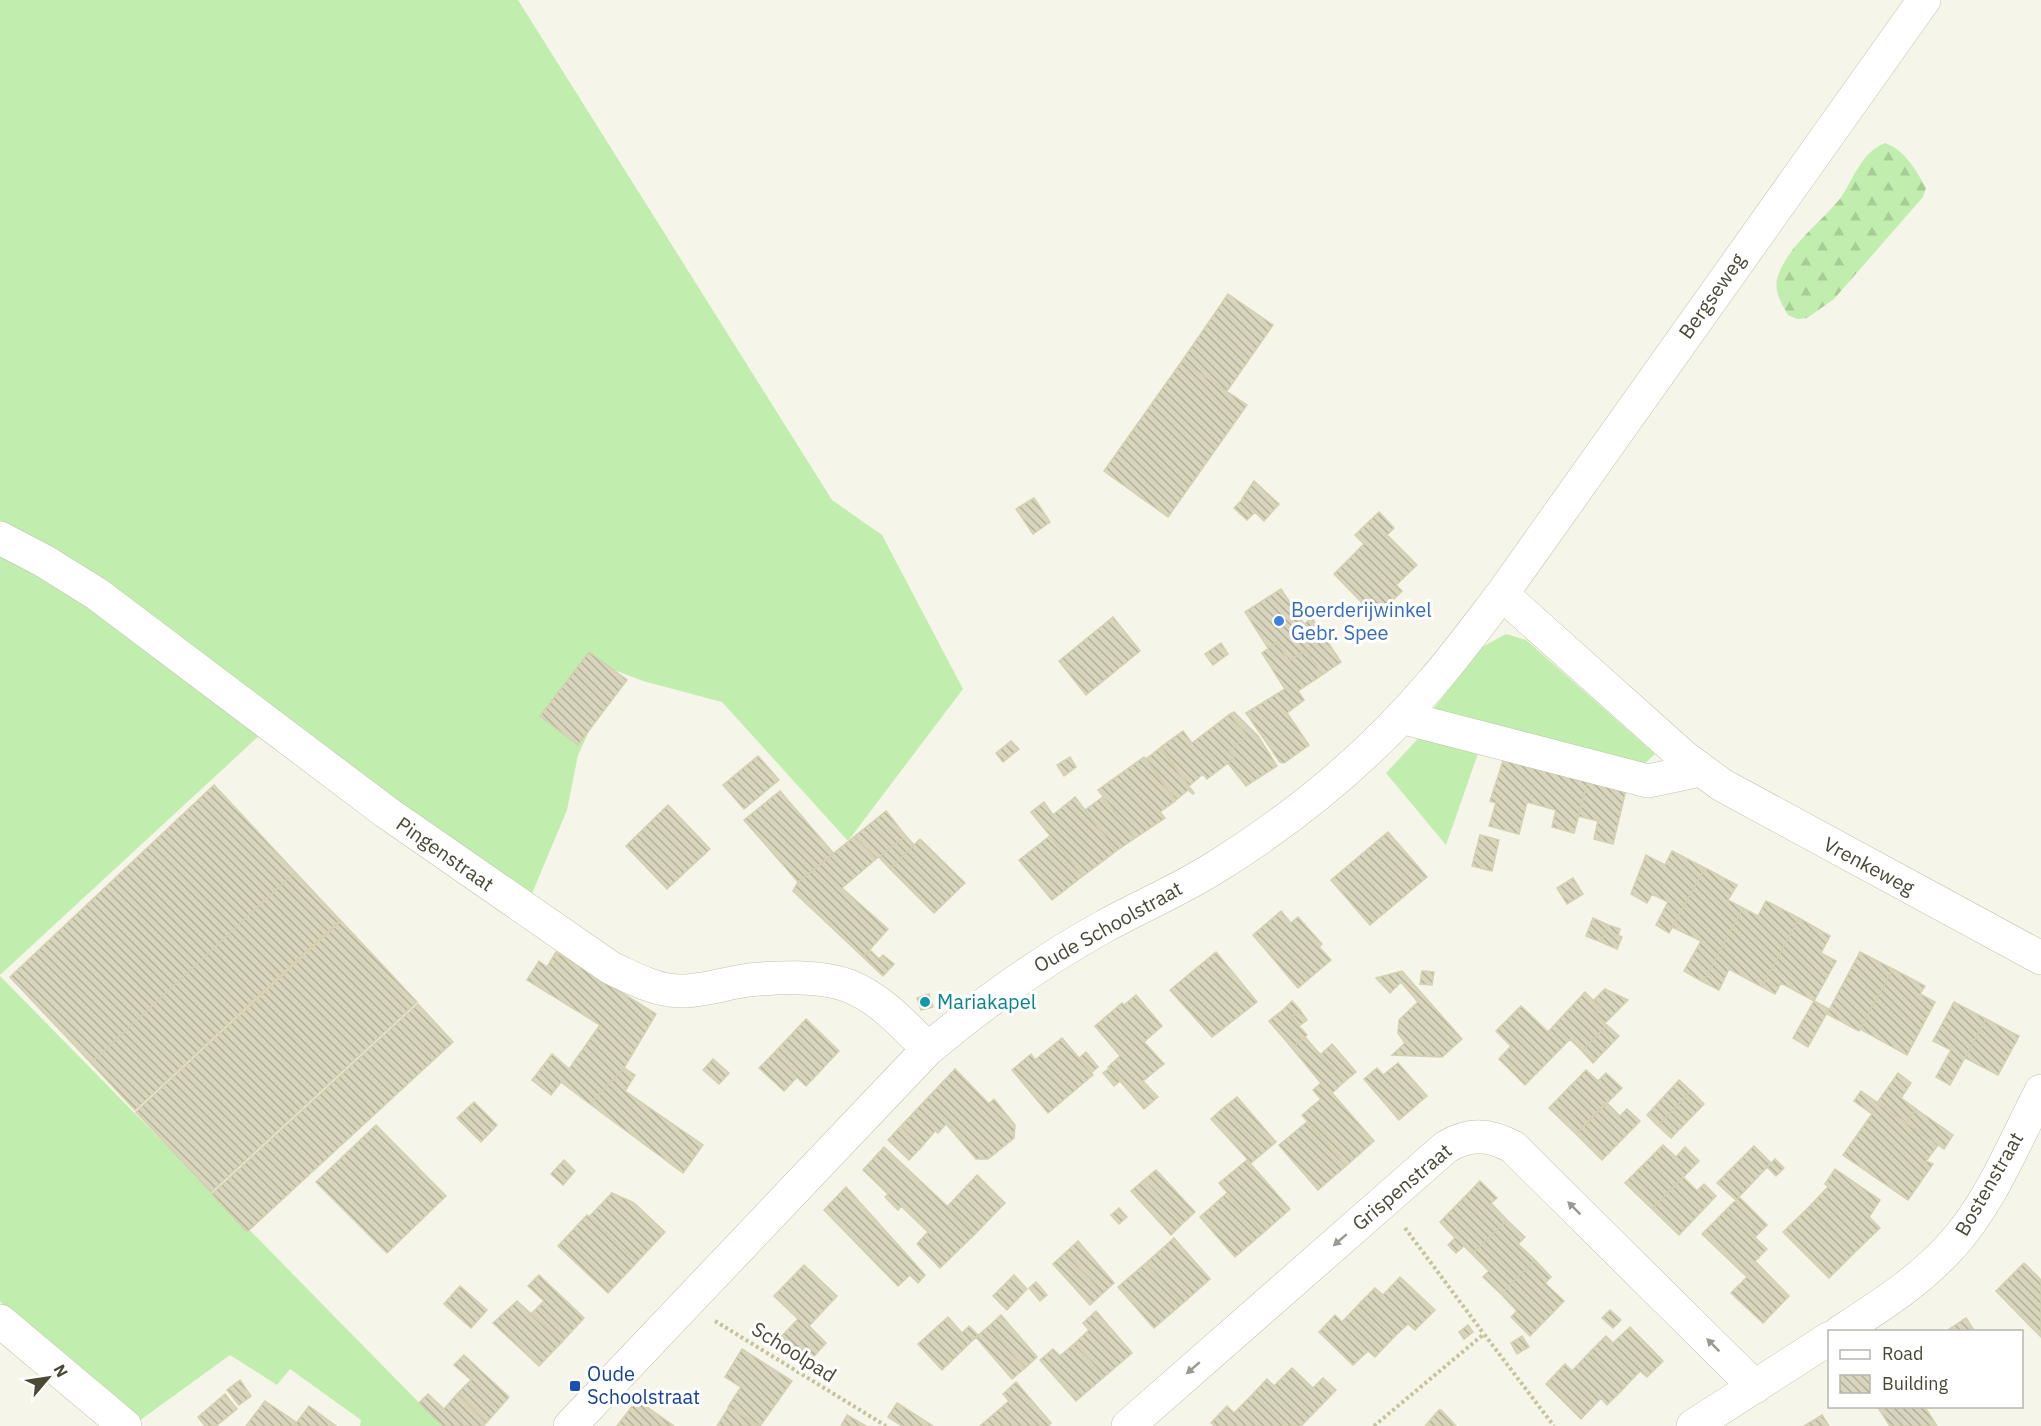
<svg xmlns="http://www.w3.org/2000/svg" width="2041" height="1426" font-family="'IBM Plex Sans',sans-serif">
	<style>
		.grass { fill: #c1edae }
		.forest { fill: url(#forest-firs) }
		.building { fill: url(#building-back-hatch); stroke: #d4d0b0; stroke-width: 1.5 }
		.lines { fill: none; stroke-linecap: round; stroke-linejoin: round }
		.minor-casing { stroke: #c2c1aa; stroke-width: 34 }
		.path { stroke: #c6c29a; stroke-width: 4; stroke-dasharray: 3 3; stroke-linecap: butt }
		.minor { stroke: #fff; stroke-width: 33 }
		.oneway { fill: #9c9a90 }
		.shop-dot { fill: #3f7fe0; stroke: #fff; stroke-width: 2 }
		.culture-dot { fill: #0f9aa8; stroke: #fff; stroke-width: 2 }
		.transit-dot { fill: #1a4fb4; stroke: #fff; stroke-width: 2 }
		.labels { text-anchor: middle; stroke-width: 6; stroke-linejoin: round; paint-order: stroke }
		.street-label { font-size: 20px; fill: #4b4836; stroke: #fff }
		.shop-label { font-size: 20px; fill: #366cbe; stroke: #fff; text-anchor: start }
		.culture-label { font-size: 20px; fill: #0d838f; stroke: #fff; text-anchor: start }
		.transit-label { font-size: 20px; fill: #164399; stroke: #fff; text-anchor: start }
	</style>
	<defs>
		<pattern id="forest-firs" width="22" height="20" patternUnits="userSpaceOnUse" patternTransform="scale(1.5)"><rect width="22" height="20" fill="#c1edae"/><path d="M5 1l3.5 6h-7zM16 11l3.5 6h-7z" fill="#a7cd96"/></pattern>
		<pattern id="building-back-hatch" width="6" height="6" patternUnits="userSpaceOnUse" patternTransform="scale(1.5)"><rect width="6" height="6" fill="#d9d5bd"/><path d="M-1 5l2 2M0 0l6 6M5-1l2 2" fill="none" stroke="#b2af9a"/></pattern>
	</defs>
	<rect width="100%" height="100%" fill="#f6f5e9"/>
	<!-- grass -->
	<path class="grass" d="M0 0H518L832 500 882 535 963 689 848 841 722 702 643 681 617 671 578 755 567 810 528 903 0 529Z
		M0 546 18 554 261 734 0 975Z
		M1506 634 1526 640 1655 754 1643 765 1431 712 1482 647Z
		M1426 730 1482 742 1446 845 1386 773Z
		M0 976 442 1426H360L361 1420 290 1369 277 1385 230 1355 139 1421 11 1315 0 1301Z"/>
	<!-- forest -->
	<path class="forest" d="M1885 143C1905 150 1916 170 1926 188L1923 197 1834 299 1807 318 1797 319 1788 315C1781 303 1773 290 1778 276 1788 246 1820 223 1839 200 1854 180 1860 153 1885 143Z"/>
	<!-- building -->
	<path class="building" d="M1228 294 1273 325 1227 391 1182 361Z
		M1182 361 1247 405 1168 517 1104 471Z
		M1254 481 1279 504 1264 521 1242 499Z
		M1034 498 1050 522 1033 534 1016 509Z
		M1242 500 1255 512 1247 520 1234 508Z
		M1379 512 1394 528 1387 535 1417 565 1396 585 1402 591 1376 617 1334 574 1364 544 1355 535Z
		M1281 589 1304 624 1312 618 1341 662 1322 675 1306 650 1289 661 1277 642 1268 648 1245 612Z
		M1113 617 1140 651 1086 695 1059 661Z
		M1277 642 1289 661 1306 650 1322 675 1298 691 1304 700 1287 713 1309 745 1284 763 1280 762 1246 713 1285 689 1262 653Z
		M1221 643 1228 654 1213 665 1205 654Z
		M589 652 627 680 578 745 540 716Z
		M1234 712 1258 736 1277 766 1246 786 1228 763 1234 757 1229 751 1247 736 1230 714Z
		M1230 714 1247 736 1229 751 1234 757 1228 763 1207 779 1203 774 1189 786 1161 747 1183 731 1192 743Z
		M1011 741 1019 749 1003 762 996 753Z
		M1160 748 1194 793 1193 794 1188 790 1176 800 1146 759Z
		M758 756 779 780 744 809 723 785Z
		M1070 757 1076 767 1064 776 1057 765Z
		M1144 757 1175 801 1160 812 1165 818 1135 838 1098 790Z
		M1504 758 1588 780 1574 833 1552 827 1556 810 1527 802 1519 834 1489 826 1496 803 1490 801Z
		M1588 780 1626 790 1613 844 1594 839 1598 821 1578 816Z
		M214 785 295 872 91 1063 10 977Z
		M780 791 834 854 798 882 744 820Z
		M1075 797 1116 851 1083 876 1031 812 1044 802 1053 815Z
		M1103 797 1135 838 1116 851 1085 810Z
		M668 805 710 849 667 889 626 846Z
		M886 811 906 836 876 859 855 836Z
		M1388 832 1427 877 1370 925 1331 880Z
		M1480 835 1499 840 1492 871 1472 866Z
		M855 836 876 859 842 888 888 929 863 957 793 891 798 882Z
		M906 836 914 845 890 869 879 857Z
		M1050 836 1083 876 1052 900 1019 860Z
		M920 839 965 883 934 913 890 869Z
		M1672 851 1705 868 1669 933 1656 925 1668 902 1652 894 1647 903 1631 894 1646 855 1665 865Z
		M1705 868 1737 885 1728 900 1743 908 1703 982 1684 971 1701 941 1672 927Z
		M295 872 340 920 135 1110 91 1063Z
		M1573 878 1583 894 1567 904 1557 888Z
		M1766 901 1799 918 1762 987 1729 969 1719 990 1703 982 1743 908 1758 916Z
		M1281 911 1291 923 1298 917 1322 944 1319 947 1331 960 1298 988 1253 935Z
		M1593 918 1608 925 1601 942 1586 936Z
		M1799 918 1830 936 1821 953 1836 961 1814 1001 1781 983 1775 994 1762 987Z
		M341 921 417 1002 211 1192 136 1112Z
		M1608 925 1620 929 1618 935 1622 937 1617 949 1601 942Z
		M870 950 879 959 883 955 894 964 883 976 863 957Z
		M556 952 656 1014 624 1068 590 1104 561 1082 551 1095 532 1080 552 1054 569 1069 600 1025 527 980 539 961 547 967Z
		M1216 952 1257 1002 1212 1037 1170 990Z
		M1860 952 1893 969 1859 1031 1827 1014Z
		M1893 969 1925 986 1920 994 1935 1002 1907 1055 1860 1029Z
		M1402 971 1462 1039 1442 1057 1392 1055 1405 1043 1398 1033 1399 1020 1418 1002 1401 982 1390 993 1376 978Z
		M1422 971 1434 972 1432 985 1420 984Z
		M1605 989 1628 1000 1605 1023 1595 1014 1601 1008 1593 1001Z
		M1585 992 1601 1008 1595 1014 1607 1025 1582 1051 1570 1039 1525 1085 1499 1059 1511 1046 1496 1031 1521 1006 1548 1032Z
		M929 994 933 1007 921 1010 917 998Z
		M1136 995 1162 1026 1144 1042 1164 1064 1143 1081 1158 1097 1144 1109 1108 1067 1120 1056 1095 1026 1122 1003 1124 1005Z
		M1292 1001 1300 1010 1292 1017 1284 1009Z
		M1814 1001 1829 1009 1808 1047 1793 1038Z
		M1954 1002 1986 1019 1950 1085 1936 1077 1951 1050 1933 1041Z
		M418 1004 453 1042 247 1232 212 1194Z
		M1284 1009 1307 1035 1292 1048 1269 1021Z
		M1300 1010 1307 1020 1299 1026 1292 1017Z
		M806 1019 839 1051 806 1086 773 1054Z
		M1986 1019 2019 1036 1998 1075 1965 1058Z
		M1607 1025 1619 1036 1593 1063 1582 1051Z
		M1305 1037 1344 1082 1332 1093 1374 1141 1346 1166 1302 1115 1321 1099 1313 1090 1321 1083 1292 1048Z
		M1062 1038 1093 1075 1048 1113 1012 1070 1031 1054 1035 1060Z
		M1332 1044 1356 1072 1344 1082 1320 1055Z
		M1086 1052 1098 1067 1091 1073 1079 1058Z
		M773 1054 797 1077 784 1091 759 1068Z
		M713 1059 729 1073 719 1084 703 1070Z
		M1398 1063 1427 1096 1399 1120 1364 1079 1377 1068 1383 1075Z
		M624 1068 635 1075 625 1091 703 1145 683 1173 590 1104Z
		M1110 1068 1120 1081 1114 1086 1103 1073Z
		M955 1069 989 1104 994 1099 1015 1125 1014 1138 988 1159H976L946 1124 938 1133 935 1131 923 1145 901 1126Z
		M1586 1070 1598 1081 1606 1073 1622 1088 1576 1134 1549 1108Z
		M1898 1073 1911 1083 1901 1098 1916 1109 1906 1123 1877 1103Z
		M1679 1080 1691 1091 1658 1126 1647 1115Z
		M1691 1091 1704 1104 1671 1138 1658 1126Z
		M1861 1091 1938 1145 1926 1161 1933 1164 1908 1200 1843 1155 1872 1114 1854 1101Z
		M1237 1097 1276 1142 1263 1153 1223 1108Z
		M474 1102 497 1125 481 1142 457 1118Z
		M1606 1102 1620 1116 1627 1109 1640 1121 1602 1160 1576 1134Z
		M1223 1108 1263 1153 1251 1163 1211 1119Z
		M1916 1109 1953 1135 1944 1149 1906 1123Z
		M1307 1122 1346 1166 1318 1190 1279 1145Z
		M376 1125 446 1196 387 1253 316 1182Z
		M901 1126 923 1145 909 1160 888 1140Z
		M1663 1145 1676 1157 1685 1147 1699 1161 1652 1209 1625 1183Z
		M1754 1146 1771 1163 1736 1200 1717 1183Z
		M884 1147 976 1233 940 1268 917 1244 928 1232 901 1206 898 1210 885 1197 888 1194 863 1170Z
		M1775 1159 1784 1168 1776 1176 1767 1167Z
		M564 1160 575 1171 563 1185 551 1174Z
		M1247 1160 1290 1209 1263 1233 1219 1183Z
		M1835 1169 1880 1200 1869 1217 1880 1228 1854 1253 1808 1208 1828 1187 1825 1184Z
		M1156 1170 1195 1212 1183 1223 1144 1180Z
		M977 1175 1005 1203 976 1233 948 1206Z
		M1683 1177 1697 1191 1704 1184 1716 1196 1679 1235 1652 1209Z
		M1144 1180 1183 1223 1171 1235 1131 1191Z
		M1480 1181 1497 1198 1491 1203 1507 1220 1472 1254 1464 1246 1456 1253 1448 1245 1455 1238 1440 1222Z
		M846 1187 925 1275 918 1283 910 1275 898 1286 824 1210Z
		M612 1193 634 1203 665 1232 637 1262 589 1217Z
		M1227 1193 1263 1233 1235 1257 1200 1217Z
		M1739 1197 1767 1225 1755 1237 1726 1210Z
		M1119 1208 1127 1217 1119 1224 1111 1215Z
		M1808 1208 1854 1253 1829 1278 1783 1232Z
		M1726 1210 1767 1249 1755 1261 1789 1296 1763 1323 1731 1293 1747 1277 1702 1234Z
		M587 1215 637 1262 608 1293 558 1246Z
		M1507 1220 1525 1237 1518 1244 1535 1260 1501 1294 1483 1277 1489 1271 1472 1254Z
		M1174 1238 1210 1279 1182 1304 1146 1263Z
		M1078 1241 1114 1283 1102 1294 1066 1252Z
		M1066 1252 1102 1294 1090 1305 1053 1264Z
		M1535 1260 1551 1277 1545 1283 1564 1301 1530 1336 1511 1317 1517 1311 1501 1294Z
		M1146 1263 1182 1304 1154 1328 1118 1287Z
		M2024 1263 2041 1280V1337L1996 1291Z
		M804 1265 837 1296 809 1326 826 1343 804 1367 771 1347 798 1319 774 1296Z
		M539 1275 584 1318 562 1342 532 1313 544 1301 528 1286Z
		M1014 1275 1027 1289 1007 1310 993 1296Z
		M1400 1277 1435 1310 1415 1330 1408 1324 1395 1336 1360 1303 1375 1288 1383 1295Z
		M1036 1282 1047 1295 1040 1301 1029 1288Z
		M460 1286 487 1310 471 1328 444 1304Z
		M517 1301 562 1342 539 1366 493 1323Z
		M1360 1303 1395 1336 1375 1357 1368 1351 1353 1365 1319 1332 1335 1315 1342 1322Z
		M1610 1310 1621 1320 1613 1328 1602 1318Z
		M1096 1311 1132 1353 1104 1377 1075 1343 1089 1330 1083 1323Z
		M1001 1315 1037 1357 1025 1368 989 1326Z
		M948 1317 962 1333 969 1326 978 1335 942 1370 918 1344Z
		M1966 1318 1975 1332H1945Z
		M1468 1325 1473 1332 1464 1339 1459 1332Z
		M989 1326 1025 1368 1012 1379 976 1337Z
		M1630 1327 1663 1361 1647 1377 1640 1371 1624 1388 1589 1353 1606 1336 1613 1343Z
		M1522 1336 1529 1347 1517 1354 1511 1343Z
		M1075 1343 1104 1377 1076 1401 1040 1360 1053 1349 1060 1356Z
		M742 1349 792 1381 760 1426 728 1407 741 1387 725 1377Z
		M1589 1353 1624 1388 1607 1405 1601 1398 1581 1419 1546 1384 1565 1364 1572 1371Z
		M464 1355 509 1397 487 1422 457 1394 471 1380 454 1365Z
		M1292 1368 1313 1388 1323 1378 1336 1390 1301 1426H1286L1253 1394 1267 1379 1274 1386Z
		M240 1380 251 1396 239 1405 227 1390Z
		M1016 1382 1051 1423 1048 1426H1005L994 1414 1009 1401 1003 1394Z
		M225 1394 237 1409 216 1426H205L198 1417Z
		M428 1394 444 1409 457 1394 487 1422 483 1426H443L419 1403Z
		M1253 1394 1286 1426H1215L1211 1423 1227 1406 1234 1413Z
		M637 1400 674 1426H617Z
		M265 1401 296 1422 294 1426H246Z
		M897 1403 933 1426H902L888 1417Z
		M309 1406 336 1426H294Z
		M1877 1406H1924L1937 1426H1890Z
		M729 1407 758 1426H717Z
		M1439 1410H1441L1456 1426H1425Z
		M994 1414 1005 1426H980Z
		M847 1415 866 1426H841Z
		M1822 1415 1829 1426H1804Z"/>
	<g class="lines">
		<!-- minor casing -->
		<g class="minor-casing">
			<path id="minor" d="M0 538 44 561 97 594 386 812 611 968C633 978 656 991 681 991 703 991 726 983 749 980 780 977 819 975 849 986 881 999 904 1025 928 1049
				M1502 594 1684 757 1722 785 2041 958
				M1401 717 1648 781 1700 770
				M0 1321 125 1426
				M1840 1332C1880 1306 1920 1281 1952 1245 1991 1202 2014 1143 2041 1091
				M570 1426 928 1049C983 1003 1040 962 1103 927 1141 906 1182 889 1219 865 1297 816 1372 754 1432 683 1457 654 1479 624 1502 594L1924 0
				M1128 1426 1446 1147C1470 1133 1489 1134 1513 1147L1755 1387
				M1693 1426 1830 1338"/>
		</g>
		<!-- path -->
		<path class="path" d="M1405 1228 1484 1334
			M715 1321 886 1426
			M1374 1426 1484 1334 1554 1426"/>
		<!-- minor -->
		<use href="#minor" class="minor"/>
	</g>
	<!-- one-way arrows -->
	<defs><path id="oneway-solid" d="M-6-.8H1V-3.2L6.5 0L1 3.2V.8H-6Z" transform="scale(1.5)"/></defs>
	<g class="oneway">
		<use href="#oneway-solid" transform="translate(1574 1208) rotate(-135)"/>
		<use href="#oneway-solid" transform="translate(1340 1240) rotate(139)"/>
		<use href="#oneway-solid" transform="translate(1713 1345) rotate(-135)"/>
		<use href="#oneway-solid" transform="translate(1193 1368) rotate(139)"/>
	</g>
	<!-- markers -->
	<circle class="shop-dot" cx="1279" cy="621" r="6"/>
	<circle class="culture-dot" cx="925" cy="1002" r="6"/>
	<rect class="transit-dot" x="569" y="1380" width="12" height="12" rx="3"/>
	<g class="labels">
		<!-- street labels -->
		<g class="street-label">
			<text transform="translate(1712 296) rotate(-55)" y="7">Bergseweg</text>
			<text transform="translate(445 854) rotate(35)" y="7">Pingenstraat</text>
			<text transform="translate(1869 866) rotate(28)" y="7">Vrenkeweg</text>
			<text transform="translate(1108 927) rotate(-29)" y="7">Oude Schoolstraat</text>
			<text transform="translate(1989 1184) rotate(-60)" y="7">Bostenstraat</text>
			<text transform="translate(1402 1187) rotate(-40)" y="7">Grispenstraat</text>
			<text transform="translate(794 1352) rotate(32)" y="7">Schoolpad</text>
		</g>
		<!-- shop labels -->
		<g class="shop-label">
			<text x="1291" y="617">Boerderijwinkel<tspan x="1291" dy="23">Gebr. Spee</tspan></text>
		</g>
		<!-- culture labels -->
		<g class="culture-label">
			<text x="937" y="1009">Mariakapel</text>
		</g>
		<!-- transit labels -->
		<g class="transit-label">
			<text x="587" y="1381">Oude<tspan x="587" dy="23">Schoolstraat</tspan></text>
		</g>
	</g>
	<!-- legend -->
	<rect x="1828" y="1330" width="195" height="78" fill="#ffffff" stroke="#b7b6af" stroke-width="1.5"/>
	<rect x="1840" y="1350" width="30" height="9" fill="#ffffff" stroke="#b7b6af" stroke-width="1.5"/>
	<text x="1882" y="1360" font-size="18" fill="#4b4836">Road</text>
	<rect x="1840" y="1375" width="30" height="18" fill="url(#building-back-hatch)" stroke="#b7b6af" stroke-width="1.5"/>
	<text x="1882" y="1390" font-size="18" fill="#4b4836">Building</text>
	<!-- north arrow -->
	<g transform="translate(48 1378) rotate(61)" stroke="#ffffff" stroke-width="4.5" paint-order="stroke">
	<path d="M0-4.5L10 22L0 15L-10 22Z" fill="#4b4836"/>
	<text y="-9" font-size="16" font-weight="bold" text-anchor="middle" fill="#4b4836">N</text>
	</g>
</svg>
